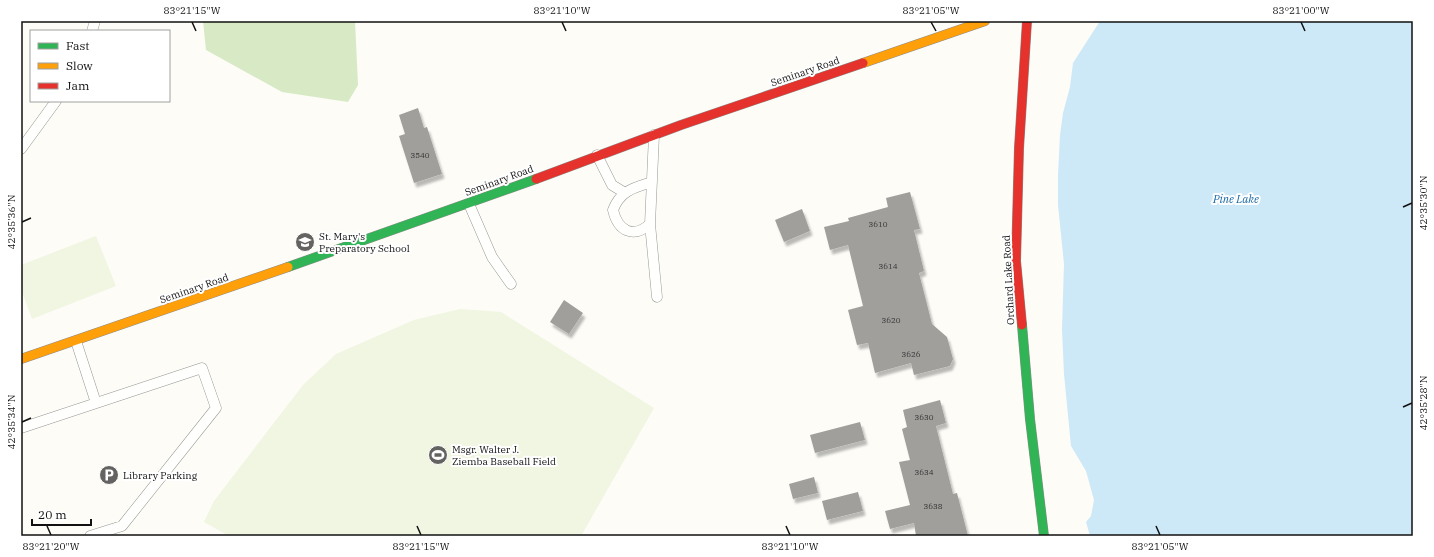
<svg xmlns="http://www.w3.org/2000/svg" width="1434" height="557" font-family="'IBM Plex Serif',serif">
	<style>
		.forest { fill: #d8eac5 }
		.pitch { fill: #f0f6e1 }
		.water { fill: #cde8f7 }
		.building { fill: #a19f9c; filter: url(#shadow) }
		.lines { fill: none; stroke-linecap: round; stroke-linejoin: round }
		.lane-casing { stroke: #979795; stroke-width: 11 }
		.fast-casing { stroke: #8e8d8b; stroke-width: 10 }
		.slow-casing { stroke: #8e8d8b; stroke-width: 10 }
		.jam-casing { stroke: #8e8d8b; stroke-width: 10 }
		.lane { stroke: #fffffe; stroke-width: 10 }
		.fast { stroke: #30b455; stroke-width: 9 }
		.slow { stroke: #ff9f0a; stroke-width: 9 }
		.jam { stroke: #e5322d; stroke-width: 9 }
		.ticks { fill: none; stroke: #111; stroke-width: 1.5 }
		.labels { text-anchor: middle; stroke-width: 4; stroke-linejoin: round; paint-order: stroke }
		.number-label { font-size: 8px; fill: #353434 }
		.street-label { font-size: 10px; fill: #111; stroke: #fff }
		.poi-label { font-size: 10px; fill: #111; stroke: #fff; text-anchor: start }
		.water-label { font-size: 11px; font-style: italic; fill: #1768a6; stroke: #fff }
		.neatline { fill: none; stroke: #111; stroke-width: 1.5 }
		.ticks-label { font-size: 10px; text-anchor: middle; fill: #111 }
	</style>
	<defs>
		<filter id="shadow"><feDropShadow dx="2.5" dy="4.5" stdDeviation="1" flood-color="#0004"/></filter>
	</defs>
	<rect width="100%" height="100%" fill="#fdfcf7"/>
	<!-- forest -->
	<path class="forest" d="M203 21H355L358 85 348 102 282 92 206 50Z"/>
	<!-- pitch -->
	<path class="pitch" d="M96 236 116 286 32 319 21 289V265Z
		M460 309 501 312 654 408 581 536H229L204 522 214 501 303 385 336 354 414 320Z"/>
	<!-- water -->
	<path class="water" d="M1100 21H1413V536H1090L1086 522 1091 516 1094 500 1086 471 1071 446 1064 374 1062 329 1064 264 1058 205V175L1060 135 1063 113 1070 87 1073 63Z"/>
	<!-- building -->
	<path class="building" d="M418 108 424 128 427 127 442 174 414 183 399 136 405 134 399 115Z
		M910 192 920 229 914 230 924 271 919 273 932 324 947 337 953 359 950 366 914 375 911 363 875 373 868 343 857 345 848 310 863 306 848 245 830 250 824 227 849 221 848 218 888 207 886 198Z
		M802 209 810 231 784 242 775 220Z
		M564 300 583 313 569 334 550 322Z
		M940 400 946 423 936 426 953 494 957 493 968 536H916L914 523 890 529 885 511 910 505 899 462 910 460 902 429 907 427 903 410Z
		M860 422 865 440 815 453 810 435Z
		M814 477 818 493 793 499 789 484Z
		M858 492 863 511 827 520 822 501Z"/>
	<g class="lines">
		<!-- lane casing -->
		<g class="lane-casing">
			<path id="lane" d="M92 31 95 21
				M21 149 56 101
				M597 155 612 185 625 193
				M652 182C633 188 620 191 613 210 618 231 633 239 650 224L654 135
				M469 204 492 257 511 284
				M650 224 657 297
				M76 341 96 403
				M21 428 202 368 216 408 122 526 90 536"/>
		</g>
		<!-- fast casing -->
		<g class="fast-casing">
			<path id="fast" d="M288 267 536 179
				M1022 325 1030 419 1044 536"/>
		</g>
		<!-- slow casing -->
		<g class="slow-casing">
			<path id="slow" d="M863 63 985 21
				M21 359 288 267"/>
		</g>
		<!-- jam casing -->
		<g class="jam-casing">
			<path id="jam" d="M536 179 681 125 863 63
				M1022 325 1016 261 1019 148 1027 21"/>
		</g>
		<!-- lane -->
		<use href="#lane" class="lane"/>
		<!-- fast -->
		<use href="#fast" class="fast"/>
		<!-- slow -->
		<use href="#slow" class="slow"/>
		<!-- jam -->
		<use href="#jam" class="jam"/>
	</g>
	<!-- ticks -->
	<path class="ticks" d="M192 22 196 31M562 22 566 31M931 22 936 31M1301 22 1305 31M1403 207 1412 203M22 222 31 218M1403 407 1412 403M22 422 31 418M47 526 51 535M417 526 421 535M786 526 790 535M1156 526 1160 535"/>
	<!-- icons -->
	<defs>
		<g id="school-disc" transform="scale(1)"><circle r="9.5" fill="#646362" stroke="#fff"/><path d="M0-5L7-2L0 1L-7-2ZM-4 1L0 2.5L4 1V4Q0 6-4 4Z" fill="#fff"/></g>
		<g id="stadium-disc" transform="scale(1)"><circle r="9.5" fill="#646362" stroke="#fff"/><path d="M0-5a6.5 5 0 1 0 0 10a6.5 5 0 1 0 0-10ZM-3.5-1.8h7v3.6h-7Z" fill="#fff"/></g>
		<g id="parking-disc" transform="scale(1)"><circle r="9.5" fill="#646362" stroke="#fff"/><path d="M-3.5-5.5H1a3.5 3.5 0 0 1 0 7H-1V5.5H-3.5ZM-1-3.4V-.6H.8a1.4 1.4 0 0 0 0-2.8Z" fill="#fff"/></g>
	</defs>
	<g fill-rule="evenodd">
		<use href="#school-disc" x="305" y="242"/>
		<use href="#stadium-disc" x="438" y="455"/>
		<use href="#parking-disc" x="109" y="475"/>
	</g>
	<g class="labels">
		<!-- number labels -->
		<g class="number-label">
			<text x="420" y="158">3540</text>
			<text x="878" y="227">3610</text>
			<text x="888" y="269">3614</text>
			<text x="891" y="323">3620</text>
			<text x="911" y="357">3626</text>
			<text x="924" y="420">3630</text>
			<text x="924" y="475">3634</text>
			<text x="933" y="509">3638</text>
		</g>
		<!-- street labels -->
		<g class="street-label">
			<text transform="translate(805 71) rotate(-19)" y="4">Seminary Road</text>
			<text transform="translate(499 180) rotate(-20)" y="4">Seminary Road</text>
			<text transform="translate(1008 280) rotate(-93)" y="4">Orchard Lake Road</text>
			<text transform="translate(194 288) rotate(-19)" y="4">Seminary Road</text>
		</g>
		<!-- poi labels -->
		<g class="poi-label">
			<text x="319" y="240">St. Mary's<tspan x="319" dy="12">Preparatory School</tspan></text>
			<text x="452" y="453">Msgr. Walter J.<tspan x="452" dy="12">Ziemba Baseball Field</tspan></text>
			<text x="123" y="479">Library Parking</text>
		</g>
		<!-- water labels -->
		<g class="water-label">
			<text x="1236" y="203">Pine Lake</text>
		</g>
	</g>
	<!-- border -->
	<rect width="1434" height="557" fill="none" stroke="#ffffff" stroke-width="44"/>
	<!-- legend -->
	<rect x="30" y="30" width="140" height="72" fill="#ffffff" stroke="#a0a0a0"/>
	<rect x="38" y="43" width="20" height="6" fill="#30b455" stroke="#a0a0a0"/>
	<text x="66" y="50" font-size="12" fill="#111111">Fast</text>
	<rect x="38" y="63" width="20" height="6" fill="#ff9f0a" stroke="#a0a0a0"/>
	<text x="66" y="70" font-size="12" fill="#111111">Slow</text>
	<rect x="38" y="83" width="20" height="6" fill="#e5322d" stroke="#a0a0a0"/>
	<text x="66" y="90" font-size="12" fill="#111111">Jam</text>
	<!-- scale -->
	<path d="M32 519v6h59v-6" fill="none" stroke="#111111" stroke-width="2"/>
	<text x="38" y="519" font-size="12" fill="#111111" stroke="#ffffff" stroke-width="3" paint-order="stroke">20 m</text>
	<rect x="22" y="22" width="1390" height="513" class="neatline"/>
	<g class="ticks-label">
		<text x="192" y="14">83°21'15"W</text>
		<text x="562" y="14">83°21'10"W</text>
		<text x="931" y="14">83°21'05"W</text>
		<text x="1301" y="14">83°21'00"W</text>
		<text transform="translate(1423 203) rotate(-90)" y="4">42°35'30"N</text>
		<text transform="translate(11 222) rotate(-90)" y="4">42°35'36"N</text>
		<text transform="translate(1423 403) rotate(-90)" y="4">42°35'28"N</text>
		<text transform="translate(11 422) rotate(-90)" y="4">42°35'34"N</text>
		<text x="51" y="550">83°21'20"W</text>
		<text x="421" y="550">83°21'15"W</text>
		<text x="790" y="550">83°21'10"W</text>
		<text x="1160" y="550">83°21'05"W</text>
	</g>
</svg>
